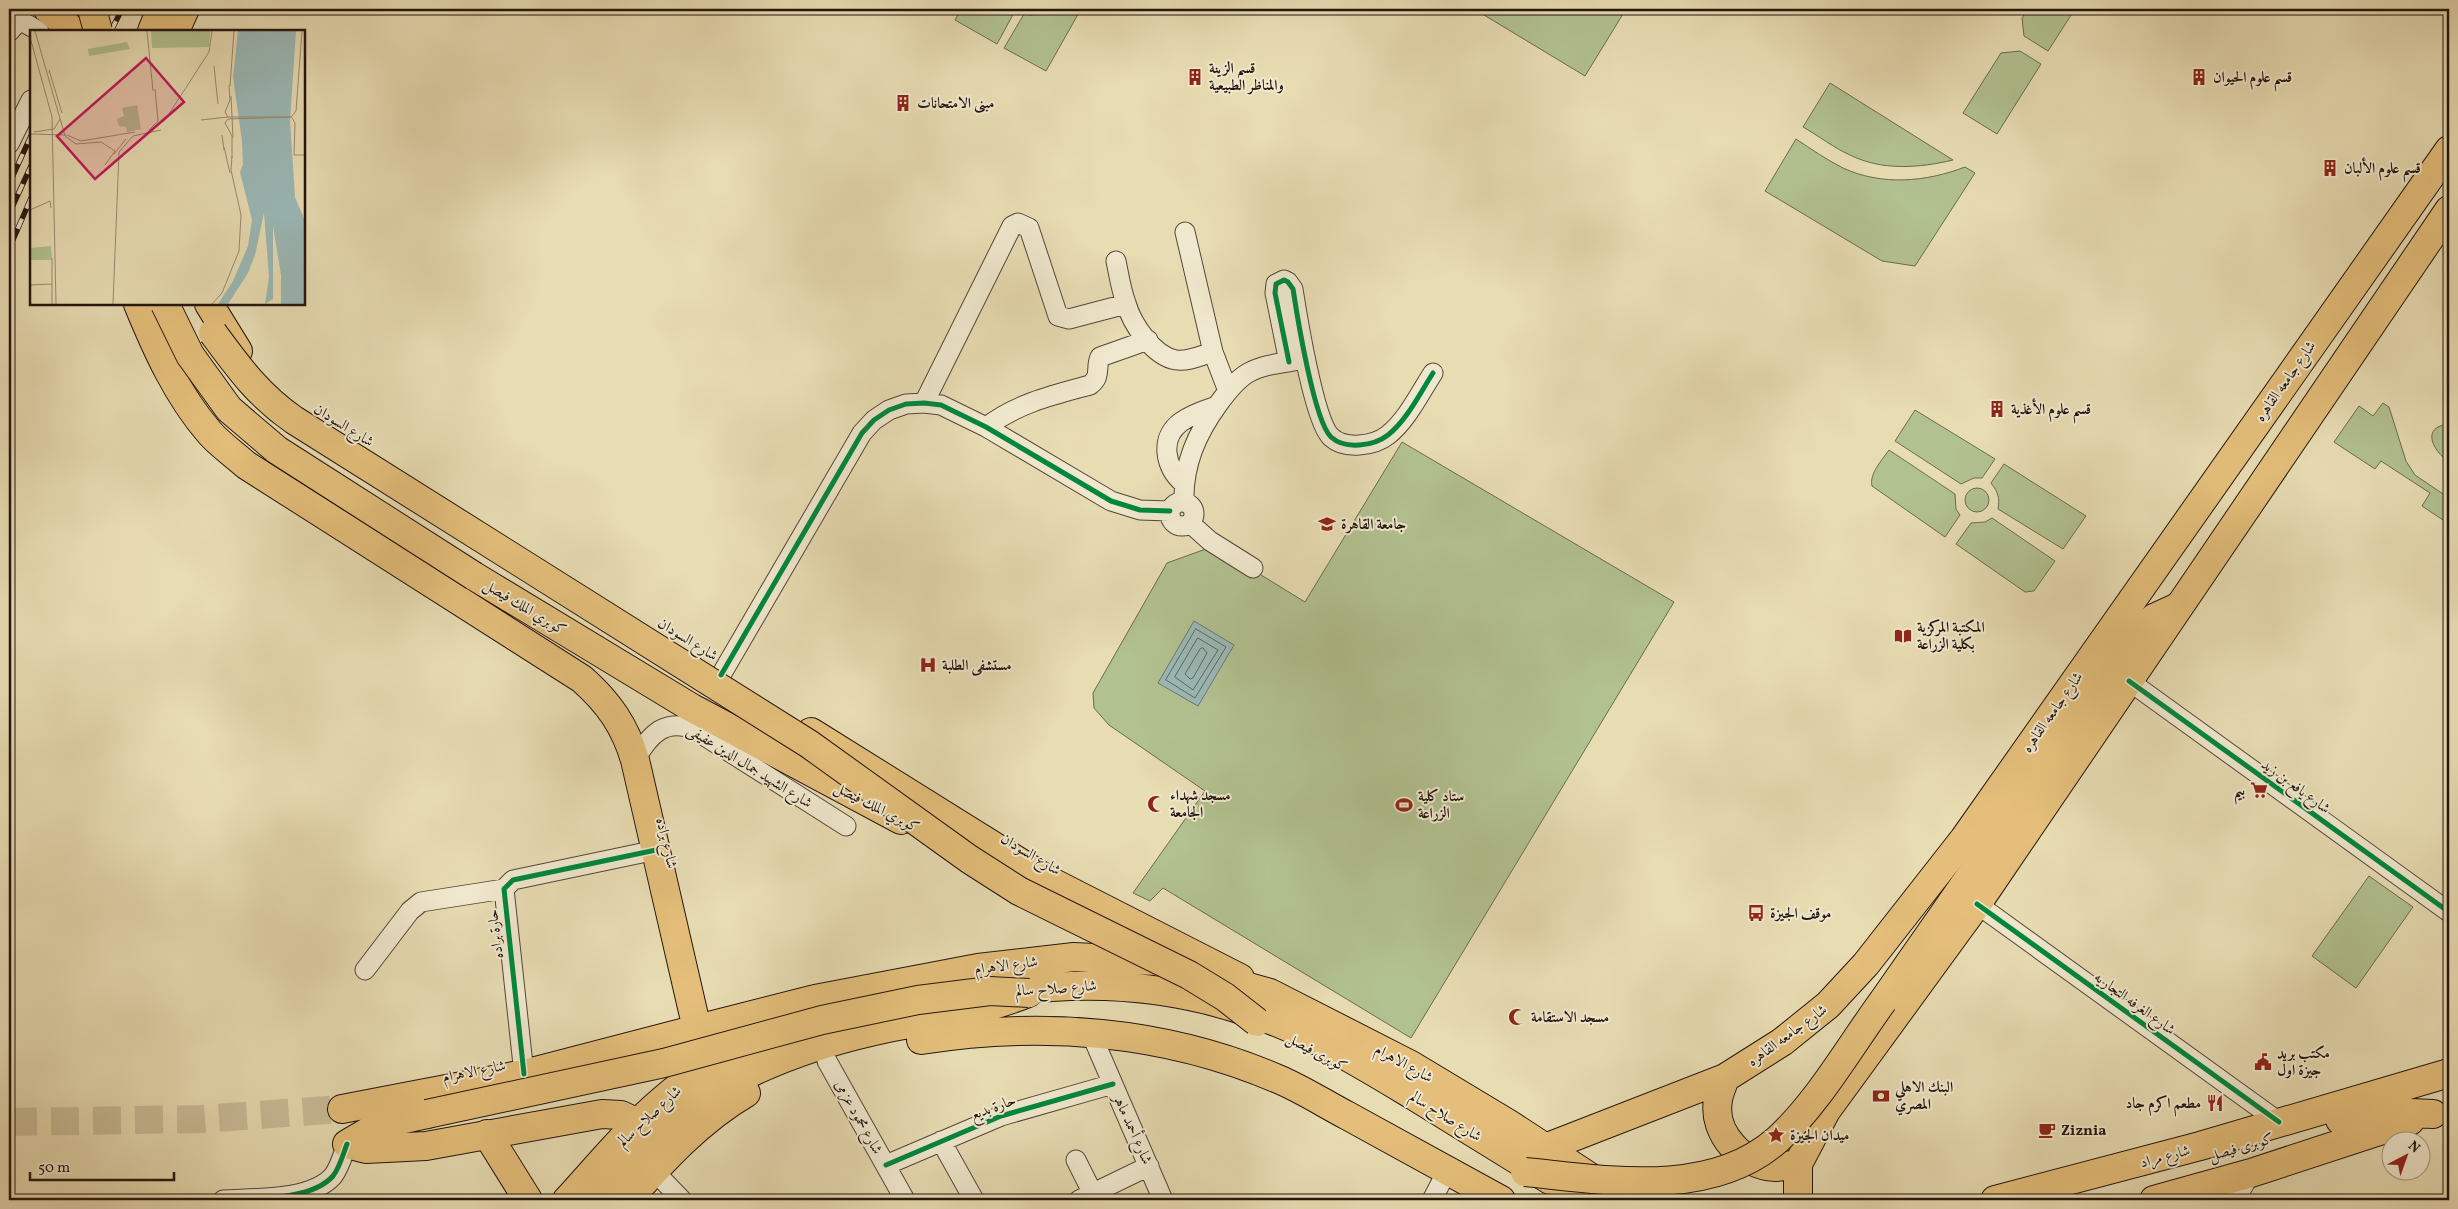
<svg xmlns="http://www.w3.org/2000/svg" width="2458" height="1209" font-family="Vollkorn,Amiri,serif">
	<style>
		.green { fill: #b2c190; stroke: #6a6b50 }
		.water { fill: #9bb9b7; stroke: #6b7774 }
		.lines { fill: none; stroke-linecap: round; stroke-linejoin: round }
		.shore { stroke: #5e6763; stroke-width: 1 }
		.primary-tunnel { stroke: #cabe9a; stroke-width: 28; stroke-dasharray: 28 14; stroke-linecap: butt }
		.street-casing { stroke: #544738; stroke-width: 21 }
		.primary-casing { stroke: #22150f; stroke-width: 30 }
		.highway-casing { stroke: #22150f; stroke-width: 30 }
		.street { stroke: #f0e8ce; stroke-width: 19 }
		.primary { stroke: #e4be7a; stroke-width: 28 }
		.highway { stroke: #e4be7a; stroke-width: 28 }
		.rail-casing { stroke: #22150f; stroke-width: 5.5 }
		.rail { stroke: #f0e8ce; stroke-width: 4; stroke-dasharray: 11; stroke-linecap: butt }
		.primary-bridge-casing { stroke: #22150f; stroke-width: 30; stroke-linecap: butt }
		.highway-bridge-casing { stroke: #22150f; stroke-width: 30; stroke-linecap: butt }
		.primary-bridge { stroke: #e4be7a; stroke-width: 28 }
		.highway-bridge { stroke: #e4be7a; stroke-width: 28 }
		.cycleway-casing { stroke: #f0e8ce; stroke-width: 8 }
		.cycleway { stroke: #00873e; stroke-width: 5 }
		.labels { text-anchor: middle; stroke-width: 4; stroke-linejoin: round; paint-order: stroke }
		.poi-label { font-size: 15px; font-weight: bold; fill: #22150f; stroke: #f0e8ce; text-anchor: start }
		.street-label { font-size: 15px; fill: #22150f; stroke: #f0e8ce }
		.inset-road { fill: none; stroke: #998c71; stroke-width: 1 }
		.view { fill: #c2185b; fill-opacity: 0.15; stroke: #c2185b; stroke-width: 2.5 }
		.inset-edge { fill: none; stroke: #22150f; stroke-width: 2.5 }
	</style>
	<rect width="100%" height="100%" fill="#e8dcb3"/>
	<filter id="stains"><feTurbulence type="fractalNoise" baseFrequency=".004" numOctaves="4"/><feColorMatrix values="0 0 0 0 .2 0 0 0 0 .09 0 0 0 0 .02 0 0 0 .5 -.17"/></filter>
	<radialGradient id="worn" r=".72"><stop offset=".6" stop-color="#630" stop-opacity="0"/><stop offset="1" stop-color="#630" stop-opacity=".3"/></radialGradient>
	<!-- green -->
	<path class="green" d="M961 9H1016L997 44 955 20Z
		M1045 9H1081L1046 71 1004 48 1024 14 1032 15Z
		M1474 9H1626L1585 76Z
		M2028 9H2075L2048 51 2024 36 2022 18Z
		M2020 51 2041 64 1997 134 1963 113 2001 53Z
		M1830 83 1953 160C1919 168 1882 171 1850 155 1834 148 1819 136 1803 127Z
		M1796 139C1811 149 1827 160 1843 168 1882 186 1926 182 1965 167L1975 173 1915 266 1882 261 1765 191Z
		M2383 403 2389 407 2406 461 2415 475 2449 498V524L2422 506 2430 493 2381 461 2375 469 2334 442 2359 406 2373 416Z
		M1915 410 1995 459 1982 478H1974L1961 484 1895 441Z
		M2449 424V462C2433 451 2420 427 2449 424Z
		M1402 442 1674 602 1411 1038 1163 888 1150 901 1133 893 1205 791 1109 725 1094 708 1093 693 1167 563 1214 546 1305 602Z
		M1889 450 1955 494 1956 509 1960 515 1945 537 1872 486C1869 474 1882 460 1889 450Z
		M2004 464 2086 516 2063 549 1998 509C2000 498 1998 492 1991 483Z
		M1965 500a12 12 0 1 1 24 0a12 12 0 1 1-24 0Z
		M1992 518 2055 561 2034 591 2025 592 1956 544 1971 523 1985 522Z
		M2369 876 2413 907 2356 988 2312 956Z"/>
	<!-- water -->
	<path class="water" d="M1194 621 1234 645 1198 706 1158 683Z"/>
	<g class="lines">
		<!-- shore -->
		<path class="shore" d="M1196 629 1226 647 1195 698 1166 680Z
			M1198 638 1218 650 1193 690 1175 677Z
			M1203 648 1207 653 1193 678 1190 679 1185 674 1200 649Z"/>
		<!-- primary-tunnel -->
		<path class="primary-tunnel" d="M9 1122 202 1119 342 1109"/>
		<!-- street casing -->
		<g class="street-casing">
			<path id="street" d="M9 32 17 23 23 22 39 31
				M9 144 31 100
				M1185 232 1213 352 1228 391
				M1116 261C1119 275 1121 290 1126 303 1132 324 1153 356 1176 360 1188 362 1202 355 1213 352
				M1289 362 1275 293 1276 284 1284 280 1288 282 1293 289C1297 315 1314 421 1331 437 1345 450 1374 446 1388 435 1407 420 1420 393 1433 373
				M924 403 1012 226 1018 223 1029 228 1058 316 1069 319 1126 304
				M986 427C1018 403 1053 395 1090 385 1102 376 1095 368 1100 357L1148 340
				M1183 483C1165 467 1159 438 1181 422 1192 414 1205 410 1217 406
				M1170 514a12 12 0 1 1 24 0a12 12 0 1 1-24 0Z
				M1184 502C1183 464 1197 433 1219 403 1227 392 1236 380 1248 373 1264 364 1283 363 1300 360
				M1191 524 1210 541 1253 568
				M721 675 862 433 874 420 889 410 906 404 924 403 941 405 986 427 1111 501 1140 510 1170 511
				M2129 681 2449 912
				M635 760C649 735 665 717 695 730L846 826
				M1977 904 2279 1122
				M365 970 410 911 421 902 504 889
				M1090 1031 1163 1200
				M827 1061 905 1200
				M524 1074 504 889 513 880 656 850
				M941 1141 974 1200
				M1076 1160 1093 1194
				M886 1165 1001 1116 1113 1084
				M654 1171 682 1200
				M223 1200C255 1198 311 1201 333 1176 340 1167 343 1154 347 1144
				M1079 1200 1149 1166
				M1432 1200 1447 1171
				M2235 1200 2251 1173"/>
		</g>
		<!-- primary casing -->
		<g class="primary-casing">
			<path id="primary" d="M48 9 73 31
				M152 31 161 9
				M175 31 185 9
				M138 304C156 348 177 395 209 432 219 444 234 454 246 465L582 679C609 703 625 726 635 760L697 1029 524 1074 342 1109
				M209 304 238 351
				M474 576 692 708 901 820
				M811 732 1048 880 1240 978
				M1725 1078C1723 1085 1719 1092 1718 1100 1712 1133 1743 1166 1775 1167 1782 1167 1791 1165 1798 1164
				M2340 1120 2388 1112 2433 1114
				M347 1144 366 1149 426 1146 602 1114 621 1115 638 1123
				M347 1144 381 1124 427 1114
				M1545 1148 1725 1078 1782 1042 1828 1005 1866 964 1964 839 2449 150
				M1564 1196 1576 1200
				M1798 1200V1164L1826 1111 1977 904 2449 210
				M1995 1200 2200 1146 2449 1073
				M2154 1200 2251 1173 2410 1121"/>
		</g>
		<!-- highway casing -->
		<g class="highway-casing">
			<path id="highway" d="M1006 992C1087 980 1167 985 1245 1011 1306 1030 1361 1064 1414 1096 1459 1124 1505 1152 1550 1180
				M1883 1001 2145 626 2154 618 2178 607
				M697 1029 815 999 978 968 1074 957 1156 961 1270 993 1411 1065 1509 1124 1625 1200
				M921 1040C1041 1021 1164 1030 1278 1079 1302 1089 1325 1104 1348 1116 1399 1144 1450 1172 1501 1200
				M487 1134 528 1200
				M567 1200C621 1141 673 1072 754 1048
				M596 1200C617 1176 639 1150 663 1129 722 1078 799 1048 874 1031 926 1020 978 1013 1028 993
				M628 1200C663 1160 700 1120 746 1093"/>
		</g>
		<!-- street -->
		<use href="#street" class="street"/>
		<!-- primary -->
		<use href="#primary" class="primary"/>
		<!-- highway -->
		<use href="#highway" class="highway"/>
		<!-- rail casing -->
		<g class="rail-casing">
			<path id="rail" d="M84 31 96 9
				M98 31 109 9
				M111 31 122 9
				M9 184 31 136
				M9 214 31 166
				M9 249 31 198"/>
		</g>
		<!-- rail -->
		<use href="#rail" class="rail"/>
		<!-- primary-bridge casing -->
		<g class="primary-bridge-casing">
			<path id="primary-bridge" d="M92 9 98 31
				M165 304 190 355 229 409 277 450 474 576
				M213 333C238 367 258 395 294 420L809 744 969 859 1019 891 1189 975 1225 997 1257 1022
				M427 1114 664 1063 822 1020 918 1000 990 991 1029 993"/>
		</g>
		<!-- highway-bridge casing -->
		<g class="highway-bridge-casing">
			<path id="highway-bridge" d="M1525 1172C1606 1180 1710 1199 1777 1140 1818 1103 1850 1046 1883 1001"/>
		</g>
		<!-- primary-bridge -->
		<use href="#primary-bridge" class="primary-bridge"/>
		<!-- highway-bridge -->
		<use href="#highway-bridge" class="highway-bridge"/>
		<!-- cycleway casing -->
		<g class="cycleway-casing">
			<path id="cycleway" d="M1289 362 1275 293 1276 284 1284 280 1288 282 1293 289C1297 315 1314 421 1331 437 1345 450 1374 446 1388 435 1407 420 1420 393 1433 373
				M721 675 862 433 874 420 889 410 906 404 924 403 941 405 986 427 1111 501 1140 510 1170 511
				M2129 681 2449 912
				M1977 904 2279 1122
				M524 1074 504 889 513 880 656 850
				M886 1165 1001 1116 1113 1084
				M223 1200C255 1198 311 1201 333 1176 340 1167 343 1154 347 1144"/>
		</g>
		<!-- cycleway -->
		<use href="#cycleway" class="cycleway"/>
	</g>
	<!-- icons -->
	<defs>
		<g id="building-bare" transform="scale(1.35)"><path d="M-4-6H4V6H1V3H-1V6H-4ZM-2.5-4.3h1.7v1.8h-1.7ZM.8-4.3h1.7v1.8H.8ZM-2.5-1h1.7V.8h-1.7ZM.8-1h1.7V.8H.8Z" fill="#8f2418" stroke="#f0e8ce" stroke-width="2.5" paint-order="stroke"/></g>
		<g id="university-bare" transform="scale(1.35)"><path d="M0-5L7-2L0 1L-7-2ZM-4 1L0 2.5L4 1V4Q0 6-4 4Z" fill="#8f2418" stroke="#f0e8ce" stroke-width="2.5" paint-order="stroke"/></g>
		<g id="library-bare" transform="scale(1.35)"><path d="M-6-4Q-3-5.5-.7-3.5V5Q-3 3-6 4ZM6-4Q3-5.5 .7-3.5V5Q3 3 6 4Z" fill="#8f2418" stroke="#f0e8ce" stroke-width="2.5" paint-order="stroke"/></g>
		<g id="hospital-bare" transform="scale(1.35)"><path d="M-5-5h3v3.5h4V-5h3V5h-3V1.5h-4V5h-3Z" fill="#8f2418" stroke="#f0e8ce" stroke-width="2.5" paint-order="stroke"/></g>
		<g id="supermarket-bare" transform="scale(1.35)"><path d="M-6-5.5h2.5l.6 2H6L4.5 2H-2.5L-4.4-4H-6ZM-1.5 3.2a1.3 1.3 0 1 0 .1 0ZM3 3.2a1.3 1.3 0 1 0 .1 0Z" fill="#8f2418" stroke="#f0e8ce" stroke-width="2.5" paint-order="stroke"/></g>
		<g id="mosque-bare" transform="scale(1.35)"><path d="M3.5-4.9A6 6 0 1 0 3.5 4.9A5 5 0 1 1 3.5-4.9Z" fill="#8f2418" stroke="#f0e8ce" stroke-width="2.5" paint-order="stroke"/></g>
		<g id="stadium-bare" transform="scale(1.35)"><path d="M0-5a6.5 5 0 1 0 0 10a6.5 5 0 1 0 0-10ZM-3.5-1.8h7v3.6h-7Z" fill="#8f2418" stroke="#f0e8ce" stroke-width="2.5" paint-order="stroke"/></g>
		<g id="bus-bare" transform="scale(1.35)"><path d="M-5-6H5V4H4V6H2V4H-2V6H-4V4H-5ZM-3.5-4V0h7V-4ZM-3.5 1.2v1.5H-2V1.2ZM2 1.2v1.5H3.5V1.2Z" fill="#8f2418" stroke="#f0e8ce" stroke-width="2.5" paint-order="stroke"/></g>
		<g id="civic-bare" transform="scale(1.35)"><path d="M-.6-6.5H3V-4.5H.6V-3L4-1V1h2V6H-6V1h2V-1L-.6-3ZM-1.2 2.5V6h2.4V2.5Z" fill="#8f2418" stroke="#f0e8ce" stroke-width="2.5" paint-order="stroke"/></g>
		<g id="bank-bare" transform="scale(1.35)"><path d="M-6-4H6V4H-6ZM0-2.3a2.3 2.3 0 1 0 0 4.6a2.3 2.3 0 1 0 0-4.6Z" fill="#8f2418" stroke="#f0e8ce" stroke-width="2.5" paint-order="stroke"/></g>
		<g id="restaurant-bare" transform="scale(1.35)"><path d="M-5-6h1v4h1v-4h1v4h1v-4h1v5L-1.5 .5V6h-2V.5L-5-1ZM5-6V6H3V1.5H1.5Q1.5-4 5-6Z" fill="#8f2418" stroke="#f0e8ce" stroke-width="2.5" paint-order="stroke"/></g>
		<g id="cafe-bare" transform="scale(1.35)"><path d="M-5.5-4.5H6V0H3Q3 3.5 0 3.5H-2.5Q-5.5 3.5-5.5 0ZM3-3.2v2h1.7v-2ZM-6 4.5H4V6H-6Z" fill="#8f2418" stroke="#f0e8ce" stroke-width="2.5" paint-order="stroke"/></g>
		<g id="sight-bare" transform="scale(1.35)"><path d="M0-6L1.8-2.2L6-1.7L2.9 1.2L3.7 5.4L0 3.3L-3.7 5.4L-2.9 1.2L-6-1.7L-1.8-2.2Z" fill="#8f2418" stroke="#f0e8ce" stroke-width="2.5" paint-order="stroke"/></g>
	</defs>
	<g fill-rule="evenodd">
		<use href="#building-bare" x="1195" y="77"/>
		<use href="#building-bare" x="2199" y="77"/>
		<use href="#building-bare" x="903" y="103"/>
		<use href="#building-bare" x="2330" y="168"/>
		<use href="#building-bare" x="1997" y="409"/>
		<use href="#university-bare" x="1327" y="524"/>
		<use href="#library-bare" x="1903" y="636"/>
		<use href="#hospital-bare" x="928" y="665"/>
		<use href="#supermarket-bare" x="2259" y="790"/>
		<use href="#mosque-bare" x="1156" y="804"/>
		<use href="#stadium-bare" x="1404" y="805"/>
		<use href="#bus-bare" x="1756" y="913"/>
		<use href="#mosque-bare" x="1517" y="1017"/>
		<use href="#civic-bare" x="2263" y="1062"/>
		<use href="#bank-bare" x="1881" y="1096"/>
		<use href="#restaurant-bare" x="2215" y="1103"/>
		<use href="#cafe-bare" x="2047" y="1130"/>
		<use href="#sight-bare" x="1776" y="1135"/>
	</g>
	<g class="labels">
		<!-- poi labels -->
		<g class="poi-label">
			<text x="1209" y="73">قسم الزينة<tspan x="1209" dy="17">والمناظر الطبيعية</tspan></text>
			<text x="2213" y="82">قسم علوم الحيوان</text>
			<text x="917" y="108">مبنى الامتحانات</text>
			<text x="2344" y="173">قسم علوم الألبان</text>
			<text x="2011" y="414">قسم علوم الأغذية</text>
			<text x="1341" y="529">جامعة القاهرة</text>
			<text x="1917" y="632">المكتبة المركزية<tspan x="1917" dy="17">بكلية الزراعة</tspan></text>
			<text x="942" y="670">مستشفى الطلبة</text>
			<text x="2245" y="795" text-anchor="end">بيم</text>
			<text x="1170" y="800">مسجد شهداء<tspan x="1170" dy="17">الجامعة</tspan></text>
			<text x="1418" y="801">ستاد كلية<tspan x="1418" dy="17">الزراعة</tspan></text>
			<text x="1770" y="918">موقف الجيزة</text>
			<text x="1531" y="1022">مسجد الاستقامة</text>
			<text x="2277" y="1058">مكتب بريد<tspan x="2277" dy="17">جيزة اول</tspan></text>
			<text x="1895" y="1092">البنك الاهلي<tspan x="1895" dy="17">المصري</tspan></text>
			<text x="2201" y="1108" text-anchor="end">مطعم اكرم جاد</text>
			<text x="2061" y="1135">Ziznia</text>
			<text x="1790" y="1140">ميدان الجيزة</text>
		</g>
		<!-- street labels -->
		<g class="street-label">
			<text transform="translate(2285 381) rotate(-55)" y="5">شارع جامعه القاهره</text>
			<text transform="translate(344 425) rotate(32)" y="5">شارع السودان</text>
			<text transform="translate(525 607) rotate(31)" y="5">كوبري الملك فيصل</text>
			<text transform="translate(688 639) rotate(32)" y="5">شارع السودان</text>
			<text transform="translate(2052 712) rotate(-55)" y="5">شارع جامعه القاهره</text>
			<text transform="translate(750 766) rotate(32)" y="5">شارع الشهيد جمال الدين عفيفى</text>
			<text transform="translate(2296 786) rotate(36)" y="5">شارع يافع بن زيد</text>
			<text transform="translate(877 807) rotate(27)" y="5">كوبري الملك فيصل</text>
			<text transform="translate(667 843) rotate(77)" y="5">شارع براده</text>
			<text transform="translate(1031 854) rotate(31)" y="5">شارع السودان</text>
			<text transform="translate(495 934) rotate(-97)" y="5">حارة براده</text>
			<text transform="translate(1006 965) rotate(-7)" y="5">شارع الاهرام</text>
			<text transform="translate(1056 988) rotate(-4)" y="5">شارع صلاح سالم</text>
			<text transform="translate(2135 1003) rotate(36)" y="5">شارع الغرفه التجاريه</text>
			<text transform="translate(1787 1035) rotate(-36)" y="5">شارع جامعه القاهره</text>
			<text transform="translate(1317 1052) rotate(28)" y="5">كوبرى فيصل</text>
			<text transform="translate(1404 1063) rotate(29)" y="5">شارع الاهرام</text>
			<text transform="translate(474 1071) rotate(-11)" y="5">شارع الاهرام</text>
			<text transform="translate(993 1107) rotate(-20)" y="5">حارة بديع</text>
			<text transform="translate(649 1116) rotate(-43)" y="5">شارع صلاح سالم</text>
			<text transform="translate(1446 1116) rotate(32)" y="5">شارع صلاح سالم</text>
			<text transform="translate(859 1117) rotate(61)" y="5">شارع محمود عزمى</text>
			<text transform="translate(1133 1129) rotate(66)" y="5">شارع أحمد ماهر</text>
			<text transform="translate(2241 1147) rotate(-16)" y="5">كوبرى فيصل</text>
			<text transform="translate(2165 1156) rotate(-15)" y="5">شارع مراد</text>
		</g>
	</g>
	<!-- overview -->
	<g transform="translate(30 30)">
		<rect width="275" height="275" fill="#e8dcb3"/>
		<path d="M121 1H180L179 17 122 18ZM97 12 100 19 59 26 58 19ZM107 75 111 99 97 102 96 97 89 96 87 89 94 86 92 78ZM21 216 22 230H0V218Z" fill="#b2c190"/>
		<path d="M208 1H266L260 91 265 167 275 191V274H251V245L243 196V269L235 274 239 247 234 183 225 225 218 243 198 274H188L203 251 218 216 222 190 210 142 213 135 212 111 203 47Z" fill="#9bb9b7"/>
		<path class="inset-road" d="M5 1 35 106 46 114 71 112 85 121 75 135M117 1 123 61M0 7 22 87 26 274M184 36 188 74M19 40 32 83M200 56 204 1M201 66 203 108M262 86 266 81 272 1M198 87 195 82 200 70 199 55M262 88 265 93 264 125H275M171 90 198 87H262L198 89 195 93 202 106V128M122 99 135 90 179 22 182 1M119 100 128 91 125 59M4 102 24 99 30 89M0 104 36 105M37 105 51 111 105 102M192 105 194 120M194 117 200 143M84 124 96 109M0 180 20 171 21 178M0 255 22 254M22 274V228M83 274 89 122 103 106 131 100M182 274 192 263 209 221 211 185 201 140 202 126"/>
		<path class="view" d="M116 28 154 72 65 149 27 106Z"/>
		<rect width="275" height="275" class="inset-edge"/>
	</g>
	<!-- margin -->
	<rect width="2458" height="1209" fill="none" stroke="#e8dcb3" stroke-width="30"/>
	<rect x="10" y="10" width="2438" height="1189" fill="none" stroke="#22150f" stroke-width="2.5"/>
	<rect x="15" y="15" width="2428" height="1179" fill="none" stroke="#22150f"/>
	<!-- north arrow -->
	<g transform="translate(2406 1156) rotate(41)"><circle r="24" fill="#f0e8ce" stroke="#9e9482"/>
	<path d="M0-4L9 19L0 12L-9 19Z" fill="#8f2418"/>
	<text y="-8" font-size="14" font-weight="bold" text-anchor="middle" fill="#22150f">N</text>
	</g>
	<!-- scale -->
	<path d="M30 1172v8h144v-8" fill="none" stroke="#22150f" stroke-width="2.5"/>
	<text x="38" y="1172" font-size="15" fill="#22150f" stroke="#f0e8ce" stroke-width="4" paint-order="stroke">50 m</text>
	<rect width="100%" height="100%" filter="url(#stains)"/>
	<rect width="100%" height="100%" fill="url(#worn)"/>
</svg>
